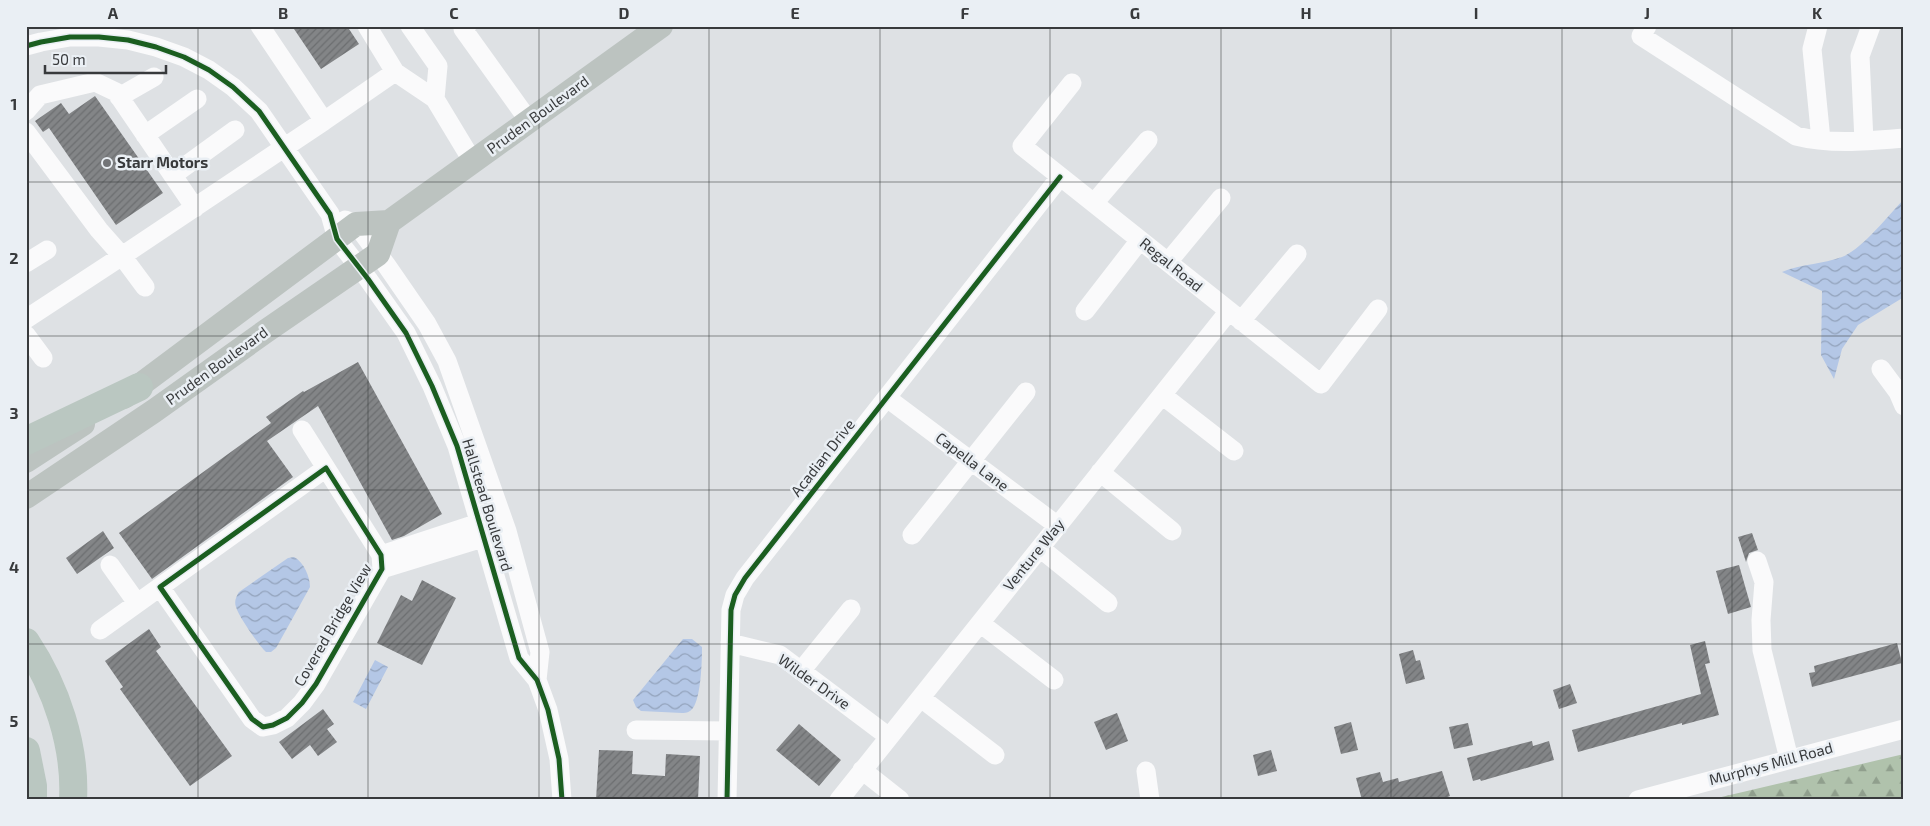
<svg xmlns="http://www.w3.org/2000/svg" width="1930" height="826" font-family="'Exo 2',sans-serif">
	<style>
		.forest { fill: url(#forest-firs) }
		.water { fill: url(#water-waves) }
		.building { fill: url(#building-hatch) }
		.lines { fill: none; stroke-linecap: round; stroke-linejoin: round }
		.minor { stroke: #fafafb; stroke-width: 19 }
		.major { stroke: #bcc3c0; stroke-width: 24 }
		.highway { stroke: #bac7c1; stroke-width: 28 }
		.cycleway-casing { stroke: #eaeff4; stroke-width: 8 }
		.cycleway { stroke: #1b5e20; stroke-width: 5 }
		.grid { fill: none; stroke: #383a3c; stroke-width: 1; stroke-opacity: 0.55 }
		.poi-dot { fill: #727477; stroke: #eaeff4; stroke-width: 2 }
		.labels { text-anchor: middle; stroke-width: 5; stroke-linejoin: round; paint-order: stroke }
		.street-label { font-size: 15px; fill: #383a3c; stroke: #eaeff4 }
		.poi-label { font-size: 15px; font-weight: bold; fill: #383a3c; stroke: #eaeff4; text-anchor: start }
		.neatline { fill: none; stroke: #383a3c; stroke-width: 2 }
		.grid-label { font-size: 16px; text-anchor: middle; font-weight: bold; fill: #383a3c }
	</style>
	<defs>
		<pattern id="forest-firs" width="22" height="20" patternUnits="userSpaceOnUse" patternTransform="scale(1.25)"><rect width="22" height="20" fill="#b0c2ac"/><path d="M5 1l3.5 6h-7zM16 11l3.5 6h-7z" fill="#909f8d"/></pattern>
		<pattern id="water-waves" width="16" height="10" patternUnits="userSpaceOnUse" patternTransform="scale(1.25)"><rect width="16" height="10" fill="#b4c7e6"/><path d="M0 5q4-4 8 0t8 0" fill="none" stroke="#93a3bc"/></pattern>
		<pattern id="building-hatch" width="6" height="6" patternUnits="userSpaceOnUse" patternTransform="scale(1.25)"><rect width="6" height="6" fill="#838587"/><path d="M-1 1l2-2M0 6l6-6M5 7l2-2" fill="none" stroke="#6c6e70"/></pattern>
	</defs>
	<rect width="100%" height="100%" fill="#dee1e4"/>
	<!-- forest -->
	<path class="forest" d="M1904 754V800L1713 799Z"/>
	<!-- water -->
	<path class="water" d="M1904 199V297L1858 325 1842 349 1834 379 1821 355 1822 291 1782 272C1801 264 1823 264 1842 257 1862 249 1888 216 1904 199Z
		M294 557C304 562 310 577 310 587L276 648 271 652H266C258 644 239 617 236 607 234 601 236 597 239 592L288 558Z
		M683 639H692L702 647C702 661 701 697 693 708 690 712 687 713 682 713L641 711 636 707 633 700Z
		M375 660 388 667 366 709 353 702Z"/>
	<!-- building -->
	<path class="building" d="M292 26H347L359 44 321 69Z
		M95 96 163 193 116 225 49 128 43 132 35 121 61 103 69 114Z
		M358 362 442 514 404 536 392 540 318 406 267 441 293 477 152 579 119 533 271 423 266 417 303 391 304 392Z
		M103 531 114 548 77 574 66 558Z
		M1752 533 1758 550 1749 553 1746 562 1738 537Z
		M1739 565 1751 607 1728 614 1716 571Z
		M422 580 456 598 422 665 377 643 401 595 412 601Z
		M149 629 161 647 156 651 232 756 190 786 120 689 123 687 105 661Z
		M1705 641 1710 663 1705 664 1719 715 1682 725V723L1578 752 1572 730 1701 694 1690 645Z
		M1897 643 1902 663 1812 687 1809 673 1815 672 1814 666Z
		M1413 650 1416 661 1420 660 1425 679 1406 684 1399 654Z
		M1570 684 1577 703 1559 709 1553 690Z
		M323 709 334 724 327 729 337 742 318 756 310 745 292 759 279 742Z
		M1117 713 1128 741 1106 750 1094 722Z
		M1351 722 1358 750 1341 754 1334 727Z
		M1468 723 1473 745 1454 749 1449 727Z
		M799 724 841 760 819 786 776 750Z
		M1532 741 1533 746 1549 741 1554 760 1481 781 1480 779 1473 781 1467 758Z
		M599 750 633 751 632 774 665 776 666 754 700 756 698 800H596Z
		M1271 750 1277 771 1258 776 1253 755Z
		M1442 771 1450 796 1441 800H1362L1356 778 1380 772 1383 782 1398 778 1399 782Z"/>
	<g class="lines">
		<!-- minor -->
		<path class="minor" d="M367 26 395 72
			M410 26 438 66 435 99 473 162
			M467 26 463 29 529 121
			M1647 26 1641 36 1796 136C1831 145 1869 141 1904 138
			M1818 26 1812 49 1821 140
			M26 46 41 42 70 37H99L128 40 156 47 184 57 209 70 233 87 259 111 330 214 337 239 368 279 406 333 432 386 457 446 519 658 537 680 548 710 559 759 562 800
			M1072 83 1022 146 1321 384 1378 309
			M119 97 154 77
			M26 111 40 95 95 82 116 92 195 208
			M324 121 395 72 435 99
			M26 132 99 230 122 256 324 121 260 26
			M145 135 197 99
			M1864 141 1860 56 1871 26
			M173 175 235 130
			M1094 203 1148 140
			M345 220 356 224 387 266 427 324 447 361 507 531 540 652 537 680
			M1168 262 1221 198
			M26 263 47 250
			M1085 311 1140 240
			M26 319 122 256 145 287
			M1241 321 1297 254
			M26 335 43 358
			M1881 369 1898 392 1904 406
			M1162 395 1234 451
			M887 398 1058 526
			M302 430 326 468
			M1100 472 1172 531
			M912 535 1026 392
			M1040 548 1108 603
			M381 555 491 519
			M1757 561 1764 582 1761 620 1762 650 1789 759
			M110 565 137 603
			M382 569 496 534
			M980 623 1054 680
			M100 630 326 468 381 555 382 569 316 684 302 703 287 718 273 725 263 727 252 719 160 587
			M730 643 780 655 889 737
			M801 671 851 609
			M921 698 995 755
			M636 730 728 731
			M862 770 900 800
			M1146 771 1150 800
			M727 800 731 610 735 595 745 578 1060 177
			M839 800 1229 311
			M1638 800 1904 729"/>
		<!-- major -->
		<path class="major" d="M124 397 356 224 389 222 661 26
			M26 461 83 424
			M26 497 154 411 266 331 378 254 389 222"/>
		<!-- highway -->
		<path class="highway" d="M26 441 139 387
			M26 642C56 687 76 746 73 800
			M26 751 33 786V800"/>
		<!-- cycleway casing -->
		<g class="cycleway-casing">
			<path id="cycleway" d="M26 46 41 42 70 37H99L128 40 156 47 184 57 209 70 233 87 259 111 330 214 337 239 368 279 406 333 432 386 457 446 519 658 537 680 548 710 559 759 562 800
				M326 468 381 555 382 569 316 684 302 703 287 718 273 725 263 727 252 719 160 587Z
				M727 800 731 610 735 595 745 578 1060 177"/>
		</g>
		<!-- cycleway -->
		<use href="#cycleway" class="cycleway"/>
	</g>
	<!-- grid -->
	<path class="grid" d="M198 26V800M368 26V800M539 26V800M709 26V800M880 26V800M1050 26V800M1221 26V800M1391 26V800M1562 26V800M1732 26V800M26 182H1904M26 336H1904M26 490H1904M26 644H1904"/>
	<!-- markers -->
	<circle class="poi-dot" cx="107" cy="163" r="5"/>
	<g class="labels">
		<!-- street labels -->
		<g class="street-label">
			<text transform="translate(538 115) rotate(-36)" y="5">Pruden Boulevard</text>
			<text transform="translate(1171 265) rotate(39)" y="5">Regal Road</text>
			<text transform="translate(217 366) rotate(-36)" y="5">Pruden Boulevard</text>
			<text transform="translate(823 458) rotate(-52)" y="5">Acadian Drive</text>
			<text transform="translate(972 462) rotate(37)" y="5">Capella Lane</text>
			<text transform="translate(487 505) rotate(73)" y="5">Hallstead Boulevard</text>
			<text transform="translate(1034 555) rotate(-51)" y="5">Venture Way</text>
			<text transform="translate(333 625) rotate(-60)" y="5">Covered Bridge View</text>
			<text transform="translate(814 682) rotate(35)" y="5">Wilder Drive</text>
			<text transform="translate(1771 764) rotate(-15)" y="5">Murphys Mill Road</text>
		</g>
		<!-- poi labels -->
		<g class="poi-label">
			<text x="117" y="168">Starr Motors</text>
		</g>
	</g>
	<!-- border -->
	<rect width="1930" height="826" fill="none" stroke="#eaeff4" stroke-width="55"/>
	<!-- scale -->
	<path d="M45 65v8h121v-8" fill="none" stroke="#383a3c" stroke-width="2.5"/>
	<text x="52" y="65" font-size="15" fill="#383a3c" stroke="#eaeff4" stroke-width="4" paint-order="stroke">50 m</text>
	<rect x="28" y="28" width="1874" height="770" class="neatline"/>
	<g class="grid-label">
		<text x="113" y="19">A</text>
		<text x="283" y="19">B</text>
		<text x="454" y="19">C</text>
		<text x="624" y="19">D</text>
		<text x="795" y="19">E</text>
		<text x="965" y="19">F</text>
		<text x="1135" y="19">G</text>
		<text x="1306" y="19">H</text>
		<text x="1476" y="19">I</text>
		<text x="1647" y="19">J</text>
		<text x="1817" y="19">K</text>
		<text x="14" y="110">1</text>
		<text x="14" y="264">2</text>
		<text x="14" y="419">3</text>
		<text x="14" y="573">4</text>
		<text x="14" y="727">5</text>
	</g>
</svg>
